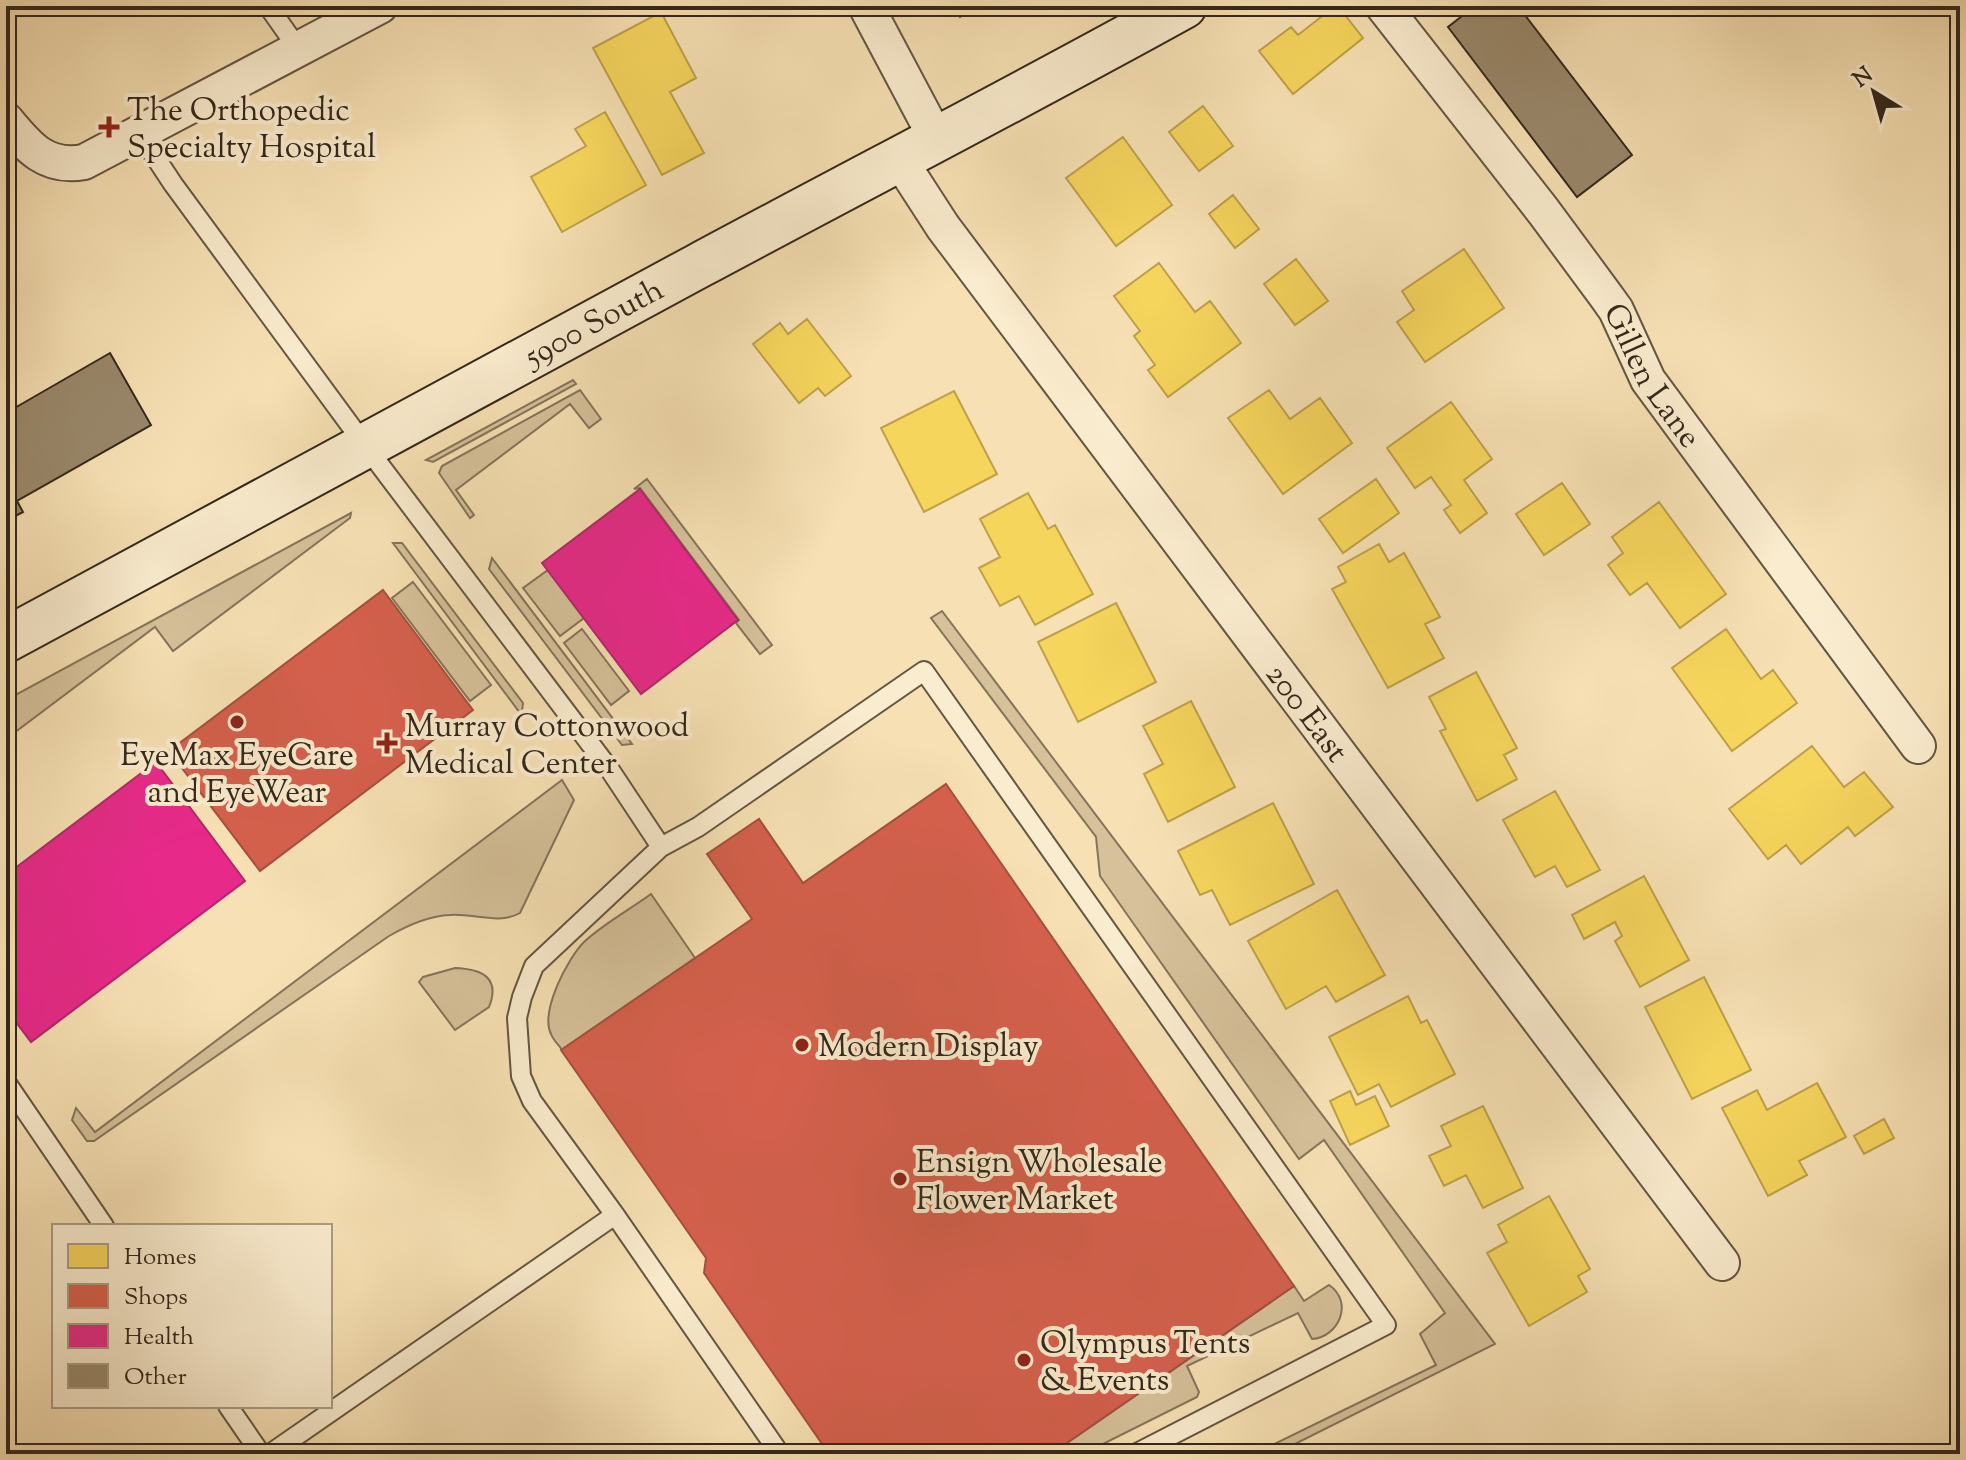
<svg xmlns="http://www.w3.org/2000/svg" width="1966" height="1460" font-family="'Sorts Mill Goudy',serif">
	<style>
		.green { fill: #d6c19a; stroke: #84745a; stroke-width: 2 }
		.homes { fill: #f6d55c; stroke: #bca148; stroke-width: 2 }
		.shops { fill: #d6604d; stroke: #a54f3e; stroke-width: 2 }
		.health { fill: #e7298a; stroke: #b12869; stroke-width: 2 }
		.building { fill: #99886b; stroke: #33271b; stroke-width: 2 }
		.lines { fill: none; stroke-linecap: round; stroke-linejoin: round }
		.service-casing { stroke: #645641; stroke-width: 22 }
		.minor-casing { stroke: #645641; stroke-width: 38 }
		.secondary-casing { stroke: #33271b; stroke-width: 48 }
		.service { stroke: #faecce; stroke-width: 18 }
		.minor { stroke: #faecce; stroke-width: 34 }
		.secondary { stroke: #faecce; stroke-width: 44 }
		.poi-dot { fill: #8f2418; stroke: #faecce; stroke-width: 3 }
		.labels { text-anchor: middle; stroke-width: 8; stroke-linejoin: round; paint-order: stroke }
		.poi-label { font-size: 32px; fill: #33271b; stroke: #faecce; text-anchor: start }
		.street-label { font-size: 32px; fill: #33271b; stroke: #faecce }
	</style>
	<rect width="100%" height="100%" fill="#f7e1b4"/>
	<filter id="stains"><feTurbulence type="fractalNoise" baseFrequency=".0025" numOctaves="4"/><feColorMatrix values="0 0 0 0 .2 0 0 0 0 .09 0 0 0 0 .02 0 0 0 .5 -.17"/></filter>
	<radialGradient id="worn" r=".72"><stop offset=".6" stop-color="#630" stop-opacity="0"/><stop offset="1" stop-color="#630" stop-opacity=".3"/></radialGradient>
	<!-- green -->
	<path class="green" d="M573 380 576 384 433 462 426 460Z
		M580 390 601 419 589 428 570 404 456 490 474 515 470 518 439 473 442 466Z
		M647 479 772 645 760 654 736 623 739 620 640 488 634 489Z
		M351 513 350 518 173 651 155 627 6 739V700Z
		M393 543H402L523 703 522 712 520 713Z
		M492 558 632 744 622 745 489 569Z
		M548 570 584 618 560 636 523 588Z
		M413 582 491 685 470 701 392 598Z
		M942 611 1495 1344 1275 1454H1254L1436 1365 1420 1334 1445 1313 1324 1140 1299 1159 1100 876 1096 837 931 618Z
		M582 629 629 691 611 705 564 643Z
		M562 780 574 800 520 913C499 925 473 913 450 915 428 916 408 925 389 936L94 1141H87L72 1120 76 1108 95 1132Z
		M651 894 695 958 562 1050C559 1045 553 1040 551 1034 540 1012 567 959 584 942 603 924 629 910 651 894Z
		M455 968C481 969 501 977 489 1007L455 1030 419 982 423 977Z
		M1329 1285C1354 1302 1339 1337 1312 1339L1298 1313 1187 1366 1199 1392 1197 1397 1083 1454H1051L1294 1286 1304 1301Z"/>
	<!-- homes -->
	<path class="homes" d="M1335 6H1338L1363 38 1293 94 1259 51 1291 27 1298 35Z
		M661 12 696 78 670 92 704 153 662 175 593 48Z
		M1203 106 1233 146 1199 171 1169 132Z
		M605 112 646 185 562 232 531 177 586 146 575 129Z
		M1123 137 1172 205 1116 246 1066 178Z
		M1233 195 1259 229 1235 248 1209 214Z
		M1464 249 1504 308 1425 362 1397 322 1414 310 1402 291Z
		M1296 259 1328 301 1295 325 1264 284Z
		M1159 263 1195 312 1210 301 1241 343 1168 397 1148 370 1155 365 1134 336 1140 331 1114 296Z
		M807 319 851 376 825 396 818 388 799 403 753 344 780 323 788 334Z
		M1269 390 1290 419 1320 398 1352 443 1283 494 1228 418Z
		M954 391 997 474 924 512 881 428Z
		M1451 402 1492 459 1464 480 1487 513 1460 533 1444 510 1451 505 1431 477 1415 488 1387 448Z
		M1376 479 1399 513 1343 553 1319 519Z
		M1562 483 1590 524 1544 555 1516 514Z
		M1028 493 1048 529 1055 525 1093 594 1035 625 1019 596 1000 606 979 568 1000 557 980 519Z
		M1659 502 1726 594 1680 628 1647 583 1630 595 1608 565 1623 553 1612 537Z
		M1379 544 1389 562 1404 553 1440 617 1425 624 1444 658 1388 688 1332 589 1346 582 1338 567Z
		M1116 603 1156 682 1078 722 1038 642Z
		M1726 629 1761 679 1773 670 1797 703 1732 751 1672 668Z
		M1476 672 1517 748 1504 755 1517 779 1477 801 1440 731 1446 729 1429 697Z
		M1191 701 1235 787 1168 822 1144 774 1163 764 1143 726Z
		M1812 746 1844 787 1864 772 1893 807 1855 836 1848 827 1801 864 1786 845 1768 859 1729 809Z
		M1555 791 1600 870 1567 887 1555 866 1535 877 1503 820Z
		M1273 803 1314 884 1230 925 1212 890 1200 895 1178 851Z
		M1644 876 1689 960 1640 987 1615 941 1622 936 1615 922 1584 939 1572 915Z
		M1337 890 1385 975 1336 1002 1326 986 1286 1009 1248 941Z
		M1704 977 1751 1070 1692 1099 1645 1007Z
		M1408 996 1421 1023 1427 1020 1455 1074 1391 1107 1379 1084 1358 1095 1329 1037Z
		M1817 1083 1846 1137 1799 1161 1807 1175 1768 1196 1722 1108 1757 1090 1767 1110Z
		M1350 1091 1356 1105 1375 1096 1389 1126 1350 1145 1330 1101Z
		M1483 1106 1523 1188 1483 1208 1466 1175 1444 1186 1429 1156 1451 1146 1441 1126Z
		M1884 1119 1894 1138 1864 1154 1854 1136Z
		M1549 1196 1590 1269 1578 1276 1587 1292 1529 1326 1487 1253 1507 1242 1498 1225Z"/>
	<!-- shops -->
	<path class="shops" d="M383 590 473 710 260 871 169 751Z
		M946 784 1294 1286 1051 1454H829L704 1273 706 1258 561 1050 752 919 707 854 759 819 803 883Z"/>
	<!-- health -->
	<path class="health" d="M954 6H980L960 17Z
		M640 489 738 620 641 694 542 563Z
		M156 762 245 881 31 1042 6 1009V875Z"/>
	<!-- building -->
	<path class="building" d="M1475 6H1518L1632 155 1577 197 1448 27Z
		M110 353 151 425 17 501 23 512 6 521V413Z"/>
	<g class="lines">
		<!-- service casing -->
		<g class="service-casing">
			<path id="service" d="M268 6 299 50
				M140 134 173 184 364 444 610 770 661 847
				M6 1082 104 1226
				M228 1406 261 1454
				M270 1454 615 1215
				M780 1454 615 1215 532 1101 521 1076 517 1018 522 997 534 966 661 847 698 827 924 671 1386 1325 1135 1454"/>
		</g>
		<!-- minor casing -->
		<g class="minor-casing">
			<g id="minor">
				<path d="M866 6 936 138"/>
				<path id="s1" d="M1383 6 1544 212 1606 296 1616 310 1648 380 1918 746"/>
				<path d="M6 120C28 147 46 169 84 162L380 6"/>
				<path id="s2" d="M899 159 943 227 1722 1263"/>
			</g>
		</g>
		<!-- secondary casing -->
		<g class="secondary-casing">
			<g id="secondary">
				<path id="s3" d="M6 640C236 515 466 389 698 266 860 179 1023 95 1184 6"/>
			</g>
		</g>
		<!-- service -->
		<use href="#service" class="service"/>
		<!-- minor -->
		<use href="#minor" class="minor"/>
		<!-- secondary -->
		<use href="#secondary" class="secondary"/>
	</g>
	<!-- markers -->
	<g class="poi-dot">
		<path d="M105 115h8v8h8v8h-8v8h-8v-8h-8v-8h8z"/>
		<circle cx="237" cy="722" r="8"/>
		<path d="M383 731h8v8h8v8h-8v8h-8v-8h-8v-8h8z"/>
		<circle cx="802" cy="1045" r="8"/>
		<circle cx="900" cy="1179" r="8"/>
		<circle cx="1024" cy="1360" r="8"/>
	</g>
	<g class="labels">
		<!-- poi labels -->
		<g class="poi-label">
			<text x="127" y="120">The Orthopedic<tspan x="127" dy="37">Specialty Hospital</tspan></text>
			<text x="405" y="736">Murray Cottonwood<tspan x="405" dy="37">Medical Center</tspan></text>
			<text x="237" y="765" text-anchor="middle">EyeMax EyeCare<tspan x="237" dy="37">and EyeWear</tspan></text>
			<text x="818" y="1056">Modern Display</text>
			<text x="916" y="1172">Ensign Wholesale<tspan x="916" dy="37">Flower Market</tspan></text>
			<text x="1040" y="1353">Olympus Tents<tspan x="1040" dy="37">&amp; Events</tspan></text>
		</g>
		<!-- street labels -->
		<g class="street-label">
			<text dy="11" stroke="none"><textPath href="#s3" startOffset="668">5900 South</textPath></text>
			<text dy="11" stroke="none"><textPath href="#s1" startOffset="458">Gillen Lane</textPath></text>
			<text dy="11" stroke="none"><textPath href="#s2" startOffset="688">200 East</textPath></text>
		</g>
	</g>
	<!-- margin -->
	<rect width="1966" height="1460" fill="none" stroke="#f7e1b4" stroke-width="32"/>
	<rect x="8" y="8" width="1950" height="1444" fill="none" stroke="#33271b" stroke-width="4"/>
	<rect x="16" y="16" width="1934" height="1428" fill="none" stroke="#33271b" stroke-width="2"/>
	<!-- legend -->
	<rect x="52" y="1224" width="280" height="184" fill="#faecce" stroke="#aa9d86" stroke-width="2"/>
	<rect x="68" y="1244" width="40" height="24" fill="#f6d55c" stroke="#aa9d86" stroke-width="2"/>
	<text x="124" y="1264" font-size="24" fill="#33271b">Homes</text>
	<rect x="68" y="1284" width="40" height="24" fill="#d6604d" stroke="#aa9d86" stroke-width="2"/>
	<text x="124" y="1304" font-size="24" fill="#33271b">Shops</text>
	<rect x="68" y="1324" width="40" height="24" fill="#e7298a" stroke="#aa9d86" stroke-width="2"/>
	<text x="124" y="1344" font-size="24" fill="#33271b">Health</text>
	<rect x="68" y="1364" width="40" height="24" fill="#99886b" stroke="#aa9d86" stroke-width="2"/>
	<text x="124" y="1384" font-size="24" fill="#33271b">Other</text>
	<!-- north arrow -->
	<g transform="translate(1874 92) rotate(323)" stroke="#faecce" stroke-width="6" paint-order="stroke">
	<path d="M0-6L14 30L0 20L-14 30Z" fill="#33271b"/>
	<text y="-12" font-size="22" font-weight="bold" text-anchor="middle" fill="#33271b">N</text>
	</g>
	<rect width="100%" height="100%" filter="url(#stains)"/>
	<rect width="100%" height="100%" fill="url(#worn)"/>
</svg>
